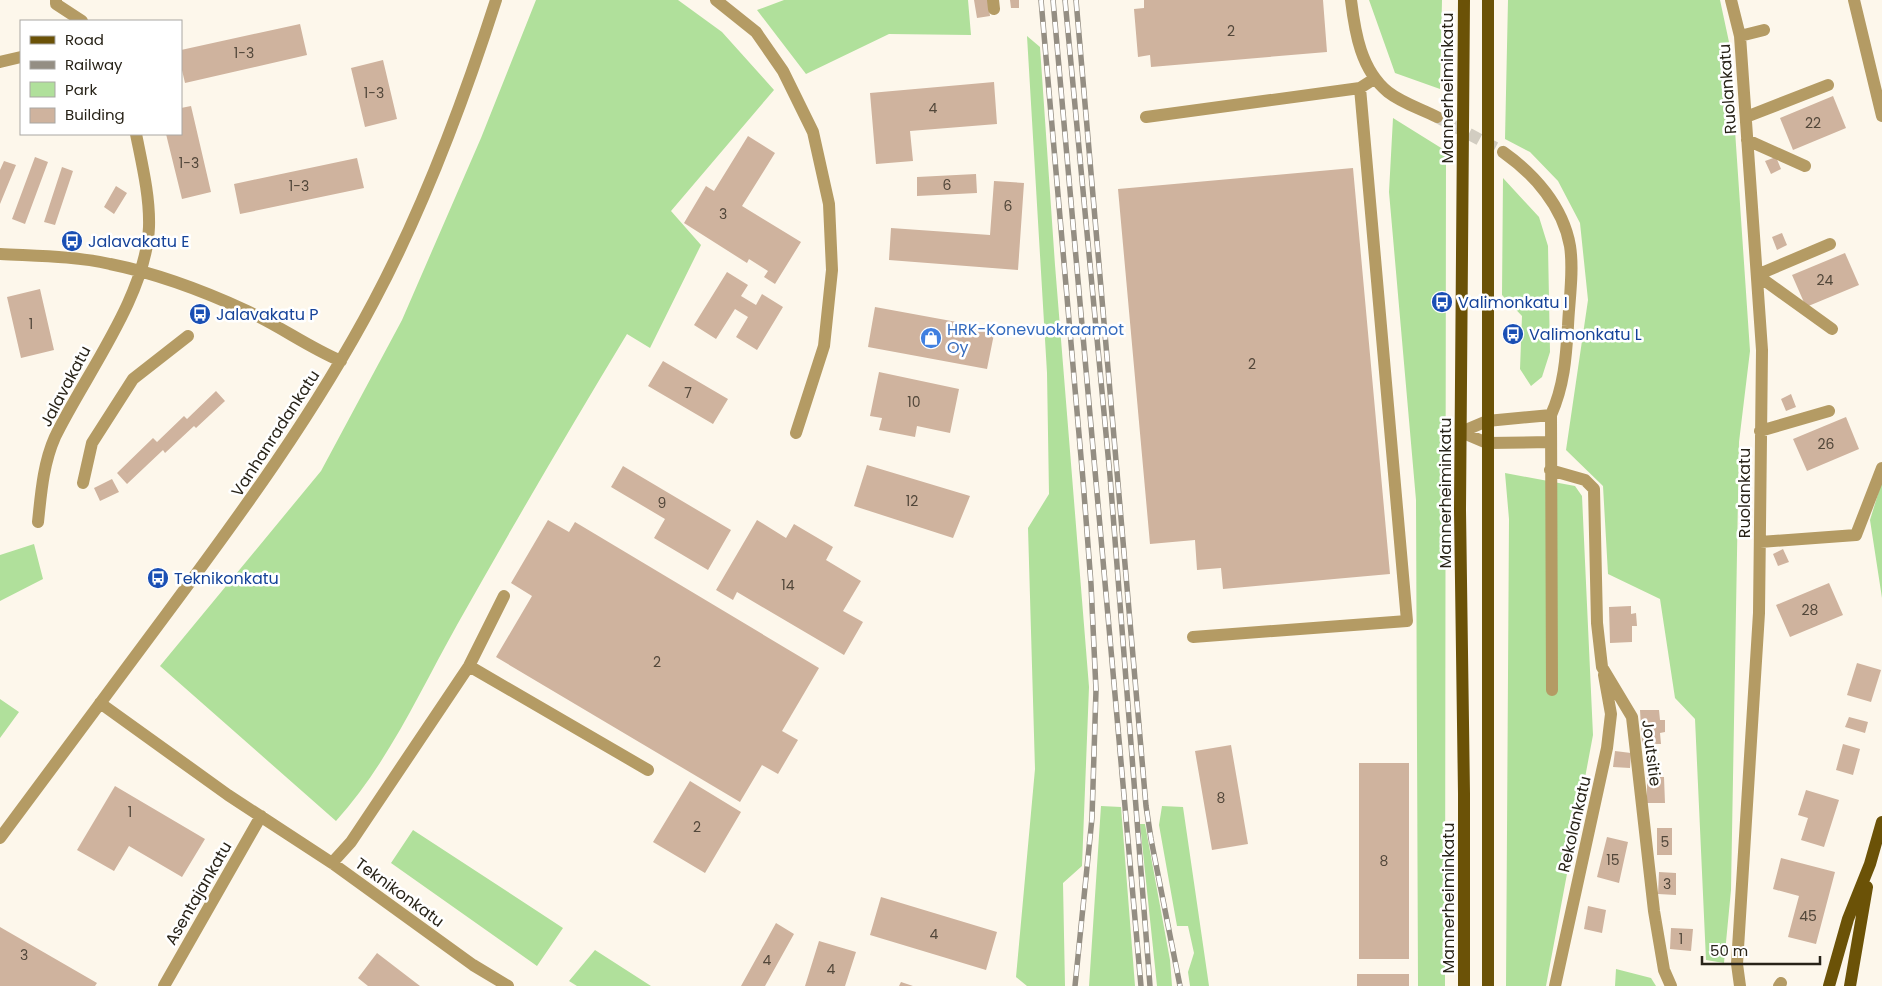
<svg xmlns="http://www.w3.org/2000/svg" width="1882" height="986" font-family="Poppins,sans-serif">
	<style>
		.green { fill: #b0e09b }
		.building { fill: #cfb39e }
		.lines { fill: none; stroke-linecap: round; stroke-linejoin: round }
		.minor-tunnel { stroke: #d2cdc1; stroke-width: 12; stroke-dasharray: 12 6; stroke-linecap: butt }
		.minor { stroke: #b49b64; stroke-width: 12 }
		.major { stroke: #6b5207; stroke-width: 12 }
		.rail-casing { stroke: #948e83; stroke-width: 5.5 }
		.rail { stroke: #fff; stroke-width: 4; stroke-dasharray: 11; stroke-linecap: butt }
		.labels { text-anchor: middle; stroke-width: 5; stroke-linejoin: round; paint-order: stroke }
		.number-label { font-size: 14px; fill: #52473a }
		.street-label { font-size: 16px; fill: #282318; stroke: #fff }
		.transit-label { font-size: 16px; fill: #164399; stroke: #fff; text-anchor: start }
		.shop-label { font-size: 16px; fill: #366cbe; stroke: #fff; text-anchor: start }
	</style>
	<rect width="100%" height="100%" fill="#fdf7eb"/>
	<!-- green -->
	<path class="green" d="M536 0H678L722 32 774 90 671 211 701 245 650 348 627 334C569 430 512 527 457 625 420 691 387 765 336 821L160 666 321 471 402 320 481 138Z
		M784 0H968L971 35 889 34 806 74 757 10Z
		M1369 0H1442L1440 89 1395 73Z
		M1508 0H1720L1729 42 1750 351 1739 442 1731 890 1724 963 1706 960 1695 719 1675 698 1660 599 1608 574 1603 486 1566 450 1588 300 1580 223 1558 181 1530 152 1505 139Z
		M1027 36 1040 47 1055 265 1089 687 1082 866 1063 883 1065 986H1027L1016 977 1035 769 1028 528 1049 494 1047 373Z
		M1393 118 1446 151 1445 986H1418L1416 500 1389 192Z
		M1503 178 1539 217 1548 246 1550 352 1542 377 1531 386 1520 369 1522 316 1502 295Z
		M1505 473 1575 486 1582 496 1593 735 1546 986H1506L1509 519Z
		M1882 481V598L1870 520Z
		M34 544 43 579 0 601V555Z
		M0 699 19 712 0 738Z
		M1101 806 1121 807 1135 986H1089Z
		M1162 806 1183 807 1209 986H1190L1188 972 1194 953 1188 926H1177L1159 825Z
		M1140 824H1145L1170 960 1172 986H1157Z
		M413 830 563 928 537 966 391 863Z
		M595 950 651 986H577L569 981Z
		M1616 969 1651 978 1656 986H1615Z"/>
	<!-- building -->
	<path class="building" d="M974 0H988L990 16 977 18Z
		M1010 0H1019V8H1011Z
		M1144 0H1323L1327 52 1151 67 1150 55 1138 57 1134 9 1144 8Z
		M300 24 307 55 185 83 181 66V50Z
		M383 60 397 119 365 127 351 68Z
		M994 82 997 124 910 131 913 161 876 164 870 93Z
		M1833 96 1846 128 1793 150 1780 118Z
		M191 106 211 192 182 199 166 134H181V108Z
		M748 136 775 153 742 206 801 242 775 284 764 277 768 271 749 259 747 263 684 223 706 186 714 191Z
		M35 157 48 162 25 224 12 219Z
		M1776 157 1781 169 1771 174 1765 161Z
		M357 158 364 188 240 214 234 184Z
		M4 161 16 165 0 204V170Z
		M62 167 73 171 55 225 44 222Z
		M1353 168 1390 574 1223 589 1221 568 1197 570 1195 540 1150 544 1118 189Z
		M976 174 977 193 917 196V177Z
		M994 181 1024 183 1018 270 889 260 891 228 990 235Z
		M116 186 127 193 114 214 104 207Z
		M1782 233 1787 245 1777 250 1772 237Z
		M1845 253 1859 285 1806 307 1792 275Z
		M727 272 748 285 741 296 756 305 762 294 783 307 757 350 736 337 748 317 735 309 716 339 694 325Z
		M40 289 54 350 21 358 7 297Z
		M875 307 995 329 987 369 868 347Z
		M663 361 728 399 713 424 648 386Z
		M879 372 959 389 950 433 917 426 915 437 879 430 882 418 870 416Z
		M216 391 225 401 196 428 194 426 165 453 163 450 127 484 117 473 153 438 157 442 184 416 187 419Z
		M1791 394 1796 407 1786 411 1781 399Z
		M1846 417 1859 449 1807 471 1793 439Z
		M867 465 970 496 953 538 854 506Z
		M623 466 731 530 708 570 654 538 665 519 611 487Z
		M112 479 119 492 100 501 94 488Z
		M548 520 569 532 575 522 819 668 782 731 798 740 778 774 762 765 740 802 496 657 532 596 511 583Z
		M757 520 786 538 794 524 833 547 826 560 861 581 843 611 863 622 844 655 737 592 733 600 716 590Z
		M1783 549 1789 562 1778 566 1773 554Z
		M1829 583 1843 615 1790 637 1776 605Z
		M1631 606V614L1636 613 1637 626H1632V642L1610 643 1609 607Z
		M1857 663 1881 670 1871 702 1847 695Z
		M1640 710H1659L1660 720H1665V732L1660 733 1661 744H1642Z
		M1849 717 1868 722 1865 733 1845 727Z
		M1843 744 1860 749 1853 775 1836 770Z
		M1231 745 1248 844 1212 850 1195 751Z
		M1615 751 1631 753 1630 768 1613 767Z
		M1359 763H1409V959H1359Z
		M1647 777H1664L1665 803H1647Z
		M690 781 741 812 705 873 653 842Z
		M115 786 205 839 182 877 129 846 114 871 77 850Z
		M1806 790 1839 800 1824 847 1801 840 1808 818 1798 815Z
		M1657 828H1672V855H1657Z
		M1607 837 1628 842 1619 883 1597 877Z
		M1781 858 1835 872 1816 944 1788 937 1799 896 1773 889Z
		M1659 872 1676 873V895L1658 894Z
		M881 897 997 932 986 970 870 935Z
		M1588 906 1606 910 1602 933 1584 929Z
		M776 923 794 934 765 986H741Z
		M0 927 97 983 95 986H0Z
		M1671 928 1693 929 1691 951 1670 949Z
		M819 941 856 952 845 986H805Z
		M377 953 420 986H368L358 978Z
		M1357 974H1409V986H1357Z
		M901 982 913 986H899Z"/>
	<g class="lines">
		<!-- minor-tunnel -->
		<path class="minor-tunnel" d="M1437 117 1503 152"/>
		<!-- minor -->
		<path class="minor" d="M56 0V4L82 21
			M716 0 756 32 783 71 813 132 829 204 832 270 824 346 796 433
			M993 0 994 9
			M1351 0C1355 33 1361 70 1388 92 1402 103 1421 109 1437 117
			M1731 0 1740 36 1762 350 1759 613 1737 964 1740 986
			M1854 0 1882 116
			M1740 36 1764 30
			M0 62 21 57
			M1146 117 1360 88 1374 79
			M1746 117 1828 85
			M1747 140 1805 166
			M1503 152C1534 174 1563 206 1570 246 1574 271 1569 301 1568 326 1566 358 1564 386 1551 415L1552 690
			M0 254C36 256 75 256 110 264 155 273 206 292 247 311 280 326 308 347 341 361
			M1757 275 1832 329
			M1757 275 1830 244
			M1760 431 1829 411
			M1461 432 1487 421 1551 415
			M1461 432 1487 443 1550 442
			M1550 470 1585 480 1594 489 1597 623 1602 667 1632 717 1654 911 1664 970 1671 986
			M83 483 92 443 133 379 188 336
			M38 522C41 494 43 464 55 437 85 375 146 297 149 227 150 197 142 164 136 134
			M1760 542 1856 535 1882 468
			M1193 637 1407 621 1360 88
			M469 666 648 770
			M100 703 228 795 332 863 473 965 508 986
			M0 838C55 764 110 690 165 616 240 515 315 413 374 301 425 205 463 103 496 0
			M332 863 351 842 469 666 504 596
			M164 986 261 816
			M1555 986 1607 748 1611 714 1604 675
			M1779 986 1781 983"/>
		<!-- major -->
		<path class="major" d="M1488 0V986
			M1464 986V794L1460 510 1464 0
			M1829 986 1848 919 1870 864 1882 822
			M1850 986 1867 887"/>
		<!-- rail casing -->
		<g class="rail-casing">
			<path id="rail" d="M1041 0 1083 480 1091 584 1096 690 1092 818 1075 986
				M1053 0 1141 986
				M1065 0 1110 476 1150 986
				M1076 0 1146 806 1151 839 1180 986"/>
		</g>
		<!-- rail -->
		<use href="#rail" class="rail"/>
	</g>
	<!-- icons -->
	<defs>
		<g id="bus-disc" transform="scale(1.125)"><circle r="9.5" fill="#1a4fb4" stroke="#fff"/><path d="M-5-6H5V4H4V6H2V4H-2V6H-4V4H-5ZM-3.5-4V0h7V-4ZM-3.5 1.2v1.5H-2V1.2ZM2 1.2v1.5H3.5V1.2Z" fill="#fff"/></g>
		<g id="shop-disc" transform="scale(1.125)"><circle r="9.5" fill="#3f7fe0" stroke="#fff"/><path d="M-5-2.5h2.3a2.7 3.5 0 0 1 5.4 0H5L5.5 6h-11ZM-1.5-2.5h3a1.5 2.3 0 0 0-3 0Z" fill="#fff"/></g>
	</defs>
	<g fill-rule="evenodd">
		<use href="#bus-disc" x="72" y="241"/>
		<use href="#bus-disc" x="1442" y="302"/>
		<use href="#bus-disc" x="200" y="314"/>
		<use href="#bus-disc" x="1513" y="334"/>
		<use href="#shop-disc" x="931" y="338"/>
		<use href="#bus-disc" x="158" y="578"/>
	</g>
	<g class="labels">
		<!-- number labels -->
		<g class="number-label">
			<text x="1231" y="36">2</text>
			<text x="244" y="58">1-3</text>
			<text x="374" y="98">1-3</text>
			<text x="933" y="113">4</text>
			<text x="1813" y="128">22</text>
			<text x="189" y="168">1-3</text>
			<text x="947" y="190">6</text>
			<text x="299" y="191">1-3</text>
			<text x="1008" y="211">6</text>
			<text x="723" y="219">3</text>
			<text x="1825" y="285">24</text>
			<text x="31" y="329">1</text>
			<text x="1252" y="369">2</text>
			<text x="688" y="398">7</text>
			<text x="914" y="407">10</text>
			<text x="1826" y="449">26</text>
			<text x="912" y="506">12</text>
			<text x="662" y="508">9</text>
			<text x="788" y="590">14</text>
			<text x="1810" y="615">28</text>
			<text x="657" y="667">2</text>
			<text x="1221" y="803">8</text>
			<text x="130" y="817">1</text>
			<text x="697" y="832">2</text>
			<text x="1665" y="847">5</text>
			<text x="1613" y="865">15</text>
			<text x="1384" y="866">8</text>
			<text x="1667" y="889">3</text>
			<text x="1808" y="921">45</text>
			<text x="934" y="939">4</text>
			<text x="1681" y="944">1</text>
			<text x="24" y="960">3</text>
			<text x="767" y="965">4</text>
			<text x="831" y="974">4</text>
		</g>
		<!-- street labels -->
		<g class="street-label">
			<text transform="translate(1447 88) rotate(-90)" y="6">Mannerheiminkatu</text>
			<text transform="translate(1727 89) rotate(-94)" y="6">Ruolankatu</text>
			<text transform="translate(65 386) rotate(-62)" y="6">Jalavakatu</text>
			<text transform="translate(275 433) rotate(-57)" y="6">Vanhanradankatu</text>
			<text transform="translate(1445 493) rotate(-90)" y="6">Mannerheiminkatu</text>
			<text transform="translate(1744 493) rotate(-90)" y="6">Ruolankatu</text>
			<text transform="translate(1652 753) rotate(83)" y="6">Joutsitie</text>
			<text transform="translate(1574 824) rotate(-77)" y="6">Rekolankatu</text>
			<text transform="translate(400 892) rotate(36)" y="6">Teknikonkatu</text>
			<text transform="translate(198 893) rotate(-60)" y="6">Asentajankatu</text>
			<text transform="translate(1448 898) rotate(-90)" y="6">Mannerheiminkatu</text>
		</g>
		<!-- transit labels -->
		<g class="transit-label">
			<text x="88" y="247">Jalavakatu E</text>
			<text x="1458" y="308">Valimonkatu I</text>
			<text x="216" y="320">Jalavakatu P</text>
			<text x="1529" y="340">Valimonkatu L</text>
			<text x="174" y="584">Teknikonkatu</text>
		</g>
		<!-- shop labels -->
		<g class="shop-label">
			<text x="947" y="335">HRK-Konevuokraamot<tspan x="947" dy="18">Oy</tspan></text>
		</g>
	</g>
	<!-- legend -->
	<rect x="20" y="20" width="162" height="115" fill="#ffffff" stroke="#a9a7a3"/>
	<rect x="30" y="36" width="25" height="8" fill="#6b5207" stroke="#a9a7a3"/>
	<text x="65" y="45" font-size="15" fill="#282318">Road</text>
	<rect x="30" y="61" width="25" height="8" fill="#948e83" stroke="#a9a7a3"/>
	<text x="65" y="70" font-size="15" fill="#282318">Railway</text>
	<rect x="30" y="82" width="25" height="15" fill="#b0e09b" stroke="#a9a7a3"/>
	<text x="65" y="95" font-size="15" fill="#282318">Park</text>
	<rect x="30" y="108" width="25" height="15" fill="#cfb39e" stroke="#a9a7a3"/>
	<text x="65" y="120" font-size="15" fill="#282318">Building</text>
	<!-- scale -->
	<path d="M1702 956v8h118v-8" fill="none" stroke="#282318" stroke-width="2.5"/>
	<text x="1710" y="956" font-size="15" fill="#282318" stroke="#ffffff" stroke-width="4" paint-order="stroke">50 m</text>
</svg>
